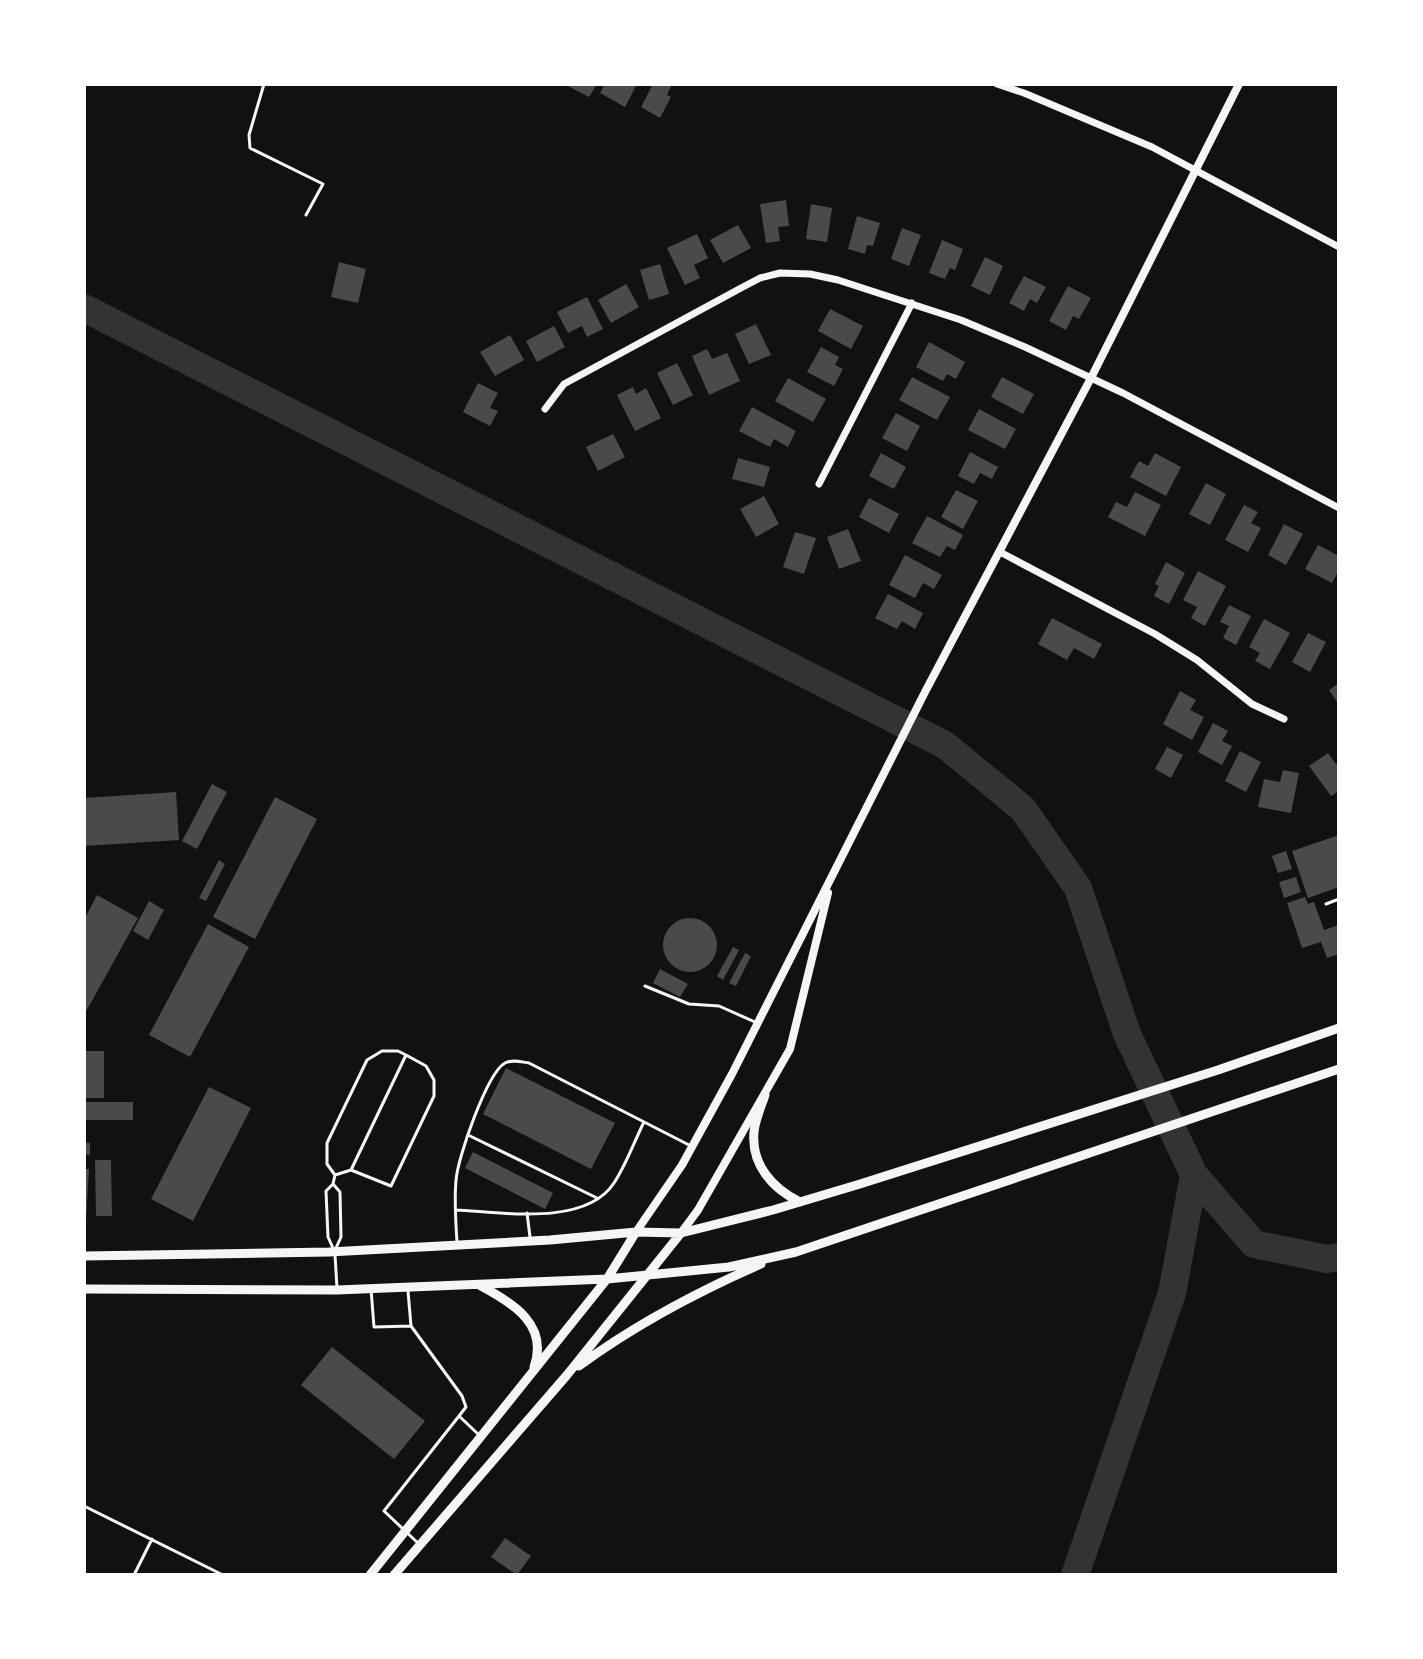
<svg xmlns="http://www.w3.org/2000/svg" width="1423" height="1659" font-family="Figtree,sans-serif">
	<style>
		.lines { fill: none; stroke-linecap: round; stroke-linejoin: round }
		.river { stroke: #333; stroke-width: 28 }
		.building { fill: #4a4a4a }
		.service { stroke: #f5f5f5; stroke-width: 3 }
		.minor { stroke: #f5f5f5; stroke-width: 7 }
		.tertiary { stroke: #f5f5f5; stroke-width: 8 }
		.secondary { stroke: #f5f5f5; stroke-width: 9 }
	</style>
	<rect width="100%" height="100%" fill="#111"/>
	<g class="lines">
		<!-- river -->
		<path class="river" d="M84 308 945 745 1023 809 1078 888 1127 1034 1194 1175 1172 1293 1075 1575
			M1194 1175 1254 1244 1327 1259 1339 1257"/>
	</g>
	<!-- building -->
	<path class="building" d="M564 84H597L589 97Z
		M605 84H637L625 107 600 93Z
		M653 84H672L667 95 671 97 660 118 641 107Z
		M786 200 789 226 778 227 780 241 766 243 760 204Z
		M811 204 832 208 827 242 806 239Z
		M857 216 880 223 873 246 867 245 865 254 848 249Z
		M738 225 751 248 723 263 710 240Z
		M902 228 921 235 909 266 891 259Z
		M697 234 708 258 694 265 700 278 685 285 667 248Z
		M942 240 963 249 955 270 950 268 945 279 929 273Z
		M985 257 1003 266 990 295 971 286Z
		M339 262 366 269 358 303 331 297Z
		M660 264 669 294 649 300 640 270Z
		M1024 276 1046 287 1037 303 1030 299 1024 311 1009 303Z
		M626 284 639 307 611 323 598 300Z
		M1068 286 1091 298 1079 319 1073 316 1066 330 1049 321Z
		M587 297 603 329 587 337 582 326 568 333 557 312Z
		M830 309 863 326 851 349 818 331Z
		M756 324 771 355 749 364 735 334Z
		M554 326 565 347 537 362 526 341Z
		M510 335 524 360 495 376 480 352Z
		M929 342 965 362 956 379 947 374 943 381 916 367Z
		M821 347 839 357 835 365 843 369 834 386 807 372Z
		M707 349 712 359 727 353 740 381 709 395 692 356Z
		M677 363 693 395 673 405 657 373Z
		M912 377 950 397 937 420 899 400Z
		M1002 377 1034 394 1023 414 991 397Z
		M788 378 826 399 813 422 775 401Z
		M478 383 498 393 490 408 498 411 490 426 463 412Z
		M633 387 636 394 646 388 661 418 635 431 617 395Z
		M752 407 796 431 788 447 774 439 770 447 739 431Z
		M979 409 1016 429 1005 449 968 430Z
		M896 413 920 426 907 451 882 438Z
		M613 434 625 457 598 471 586 447Z
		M970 452 998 467 992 479 980 473 974 484 958 476Z
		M881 453 906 467 894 489 869 476Z
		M1155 453 1181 467 1166 496 1130 477 1139 461 1148 466Z
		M738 458 770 467 764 487 732 479Z
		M1206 483 1226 494 1210 525 1189 514Z
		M956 490 978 501 963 529 941 517Z
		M1135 492 1161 505 1145 536 1108 517 1116 502 1127 507Z
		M764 496 779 524 756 537 740 509Z
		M869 498 899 514 889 533 859 517Z
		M1244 505 1258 512 1251 523 1261 528 1248 552 1225 540Z
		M927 516 963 535 955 550 947 546 940 557 912 543Z
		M1284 524 1303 534 1286 565 1268 555Z
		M848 529 861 561 839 569 827 537Z
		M795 532 816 538 804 574 783 567Z
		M1318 545 1339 556V570L1332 583 1305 569Z
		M905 555 942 575 934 589 923 583 915 598 889 585Z
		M1166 562 1185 573 1169 604 1154 596 1159 586 1155 584Z
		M1198 571 1226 586 1205 626 1191 618 1197 607 1183 600Z
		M888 594 923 613 915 629 902 621 897 629 875 618Z
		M1229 605 1251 616 1236 645 1223 638 1229 626 1220 622Z
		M1052 618 1102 644 1094 659 1074 648 1067 660 1038 644Z
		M1264 619 1290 633 1270 669 1255 661 1260 653 1249 647Z
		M1308 633 1326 642 1310 672 1292 662Z
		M1339 683V705L1329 690Z
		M1180 691 1196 700 1190 710 1204 717 1192 740 1163 724Z
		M1213 723 1228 731 1222 741 1232 746 1222 765 1198 752Z
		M1167 747 1183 755 1171 778 1155 769Z
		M1240 751 1261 762 1246 792 1225 781Z
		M1328 753 1339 768V791L1331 796 1309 766Z
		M1283 770 1299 773 1291 813 1258 807 1264 779 1280 782Z
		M212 784 227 792 197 849 182 841Z
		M176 792 179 840 84 846V798Z
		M275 797 317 819 255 939 213 917Z
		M1339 835V887L1308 898 1292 851Z
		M1286 851 1292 869 1278 873 1272 856Z
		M219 860 225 864 206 901 199 898Z
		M1296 877 1301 892 1284 898 1279 882Z
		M97 895 138 918 84 1015V920Z
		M1305 897 1308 904 1314 902 1324 930 1339 925V954L1327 958 1321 942 1302 948 1287 903Z
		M149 901 164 910 148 940 133 931Z
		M663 945a27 27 0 1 1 54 0a27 27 0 1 1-54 0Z
		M208 924 249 947 190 1057 149 1035Z
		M733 947 739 950 723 980 717 976Z
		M745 953 751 956 736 986 729 983Z
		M660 969 688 984 680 997 653 983Z
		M84 1051H104V1098H84Z
		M506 1068 615 1123 591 1169 483 1114Z
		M209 1087 251 1108 193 1221 151 1199Z
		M84 1102H133V1120H84Z
		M84 1142 90 1143V1155L84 1154Z
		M473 1152 553 1193 545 1209 465 1168Z
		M95 1160H111L112 1216H96Z
		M84 1169H89L86 1218H84Z
		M332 1347 425 1421 394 1459 301 1385Z
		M505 1538 531 1556 517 1575H512L514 1573 491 1557Z"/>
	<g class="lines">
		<!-- service -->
		<path class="service" d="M264 84 249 135 250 148 323 184 306 215
			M1326 904 1339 899
			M645 986 689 1004 719 1006 755 1022
			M468 1135 597 1198
			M351 1170 406 1055
			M333 1184 335 1175 351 1170 391 1186 434 1096V1080L426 1066 406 1055 398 1051H382L367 1060 327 1143V1164L335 1175
			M456 1210C501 1212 585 1227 614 1183 626 1165 634 1142 644 1122
			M527 1213 530 1237
			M457 1243C456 1223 454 1201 456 1181 457 1159 487 1073 505 1063 513 1059 521 1062 529 1063L689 1145
			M333 1248 328 1237 326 1191 333 1184 340 1192 341 1237 336 1248
			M335 1255 337 1288
			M371 1289 374 1327 411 1326
			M408 1291 411 1326 462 1396 466 1407 459 1416
			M84 1506 223 1575
			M419 1544 384 1511 459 1416 478 1434
			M134 1575 152 1539"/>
		<!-- minor -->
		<path class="minor" d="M997 84 1024 93 1152 147 1339 247
			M545 409 564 384 741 288 760 278 780 273 810 274 838 280 961 320 1025 347 1123 393 1339 508
			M819 484 912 303
			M1000 552 1155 634 1197 660 1252 704 1284 719"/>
		<!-- tertiary -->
		<path class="tertiary" d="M636 1232 682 1165 732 1074 925 692 1091 378 1239 84
			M681 1233 698 1210 790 1049 828 893"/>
		<!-- secondary -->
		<path class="secondary" d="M765 1095C761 1107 755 1120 754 1132 751 1165 773 1189 800 1202
			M84 1256 329 1252 550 1240 636 1232 681 1233 773 1210 860 1184 1218 1070 1339 1028
			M481 1286C513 1303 549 1325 534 1367
			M84 1289 337 1290 607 1279 729 1267 796 1252 1339 1069
			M579 1366C636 1324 697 1292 761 1264
			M370 1575 607 1279 636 1232
			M394 1575 567 1375 681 1233"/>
	</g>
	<!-- border -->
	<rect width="1423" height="1659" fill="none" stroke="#ffffff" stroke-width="172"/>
</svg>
